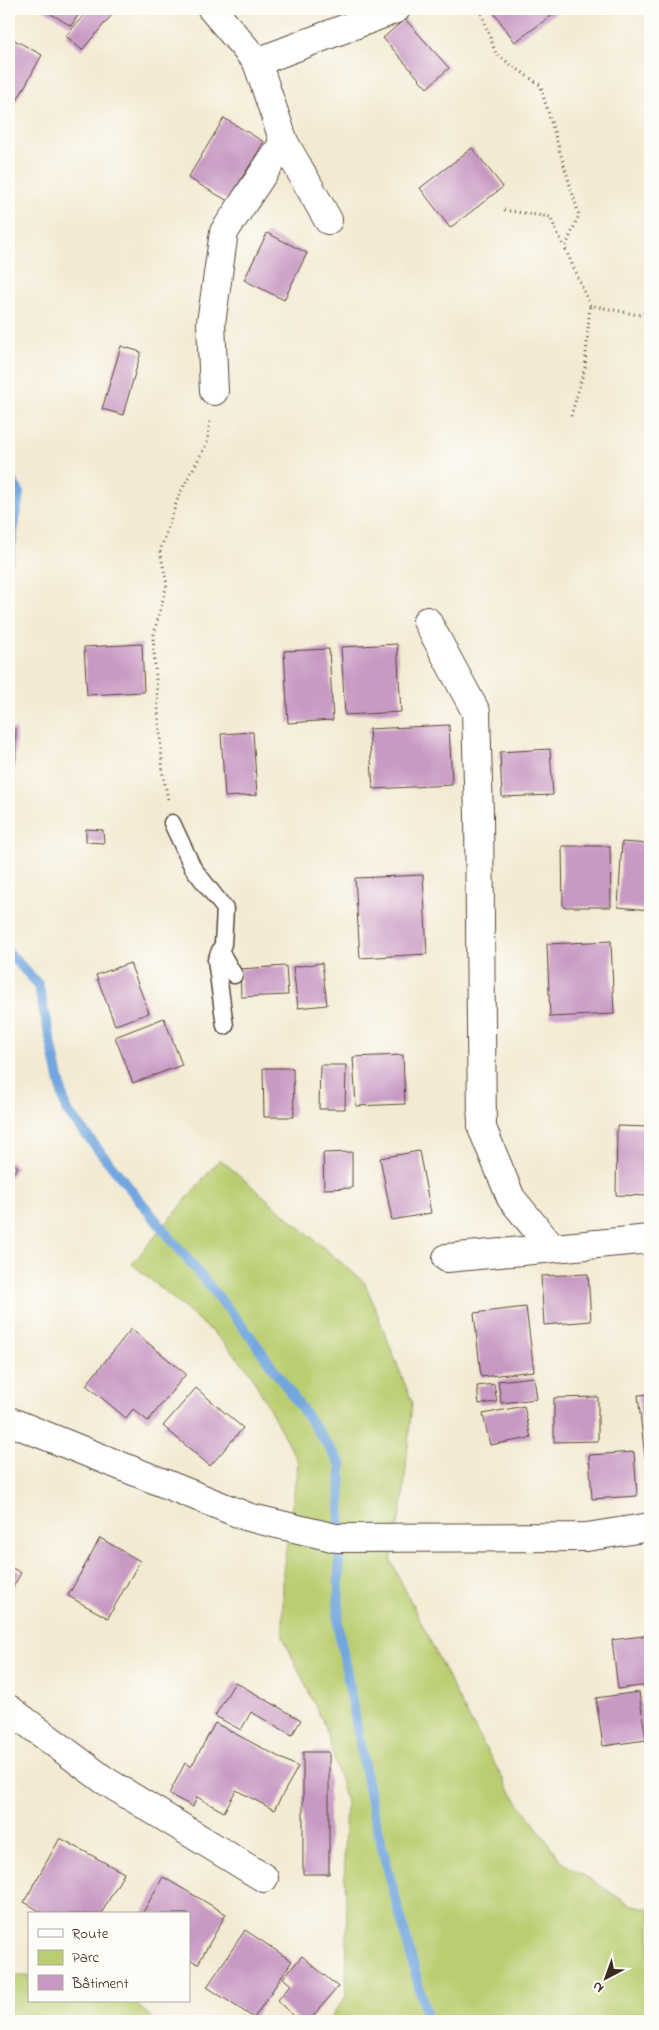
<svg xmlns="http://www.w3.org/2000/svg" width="659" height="2030" font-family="'Indie Flower',sans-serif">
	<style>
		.green { fill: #bace71; stroke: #7a7c48 }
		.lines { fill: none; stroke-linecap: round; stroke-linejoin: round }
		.stream { stroke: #71a6de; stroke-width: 10 }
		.building { fill: #c899c3 }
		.lane-casing { stroke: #574739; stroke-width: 19 }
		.street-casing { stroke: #574739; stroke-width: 30 }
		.path { stroke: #574739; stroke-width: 3; stroke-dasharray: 1 4; stroke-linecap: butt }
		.lane { stroke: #fff; stroke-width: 16 }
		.street { stroke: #fff; stroke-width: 28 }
	</style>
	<rect width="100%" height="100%" fill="#fdfcf7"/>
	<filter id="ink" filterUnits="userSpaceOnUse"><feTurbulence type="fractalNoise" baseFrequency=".02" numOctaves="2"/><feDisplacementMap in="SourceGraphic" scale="10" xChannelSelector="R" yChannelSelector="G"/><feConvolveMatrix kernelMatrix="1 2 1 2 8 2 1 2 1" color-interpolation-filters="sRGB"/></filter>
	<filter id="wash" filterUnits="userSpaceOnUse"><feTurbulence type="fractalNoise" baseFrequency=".0096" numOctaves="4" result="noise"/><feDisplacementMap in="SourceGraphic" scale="20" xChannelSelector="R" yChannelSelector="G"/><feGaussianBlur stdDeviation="1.12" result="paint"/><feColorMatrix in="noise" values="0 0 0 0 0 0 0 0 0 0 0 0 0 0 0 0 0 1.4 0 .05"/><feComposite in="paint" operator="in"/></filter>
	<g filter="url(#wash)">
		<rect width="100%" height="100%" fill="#f3ead3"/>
		<!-- green -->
		<path class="green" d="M220 1159 365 1283 412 1402 403 1500 391 1561 461 1704 508 1788 562 1862 629 1904 650 1909V2021H328L346 1996 347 1929 344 1854 346 1802 326 1729 283 1637V1572L298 1462 248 1369 215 1334 132 1264Z
			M9 1976H29V2001H132L156 2021H9Z"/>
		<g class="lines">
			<!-- stream -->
			<path class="stream" d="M9 476 19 492 9 560
				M9 953 38 984 66 1110 251 1337 341 1464 338 1626 373 1813 428 2021"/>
		</g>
		<g id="blocks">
			<!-- building -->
			<path class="building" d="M43 9H82L71 26Z
				M89 9H117L82 50 66 36Z
				M491 9H561L515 42Z
				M405 19 449 68 427 88 383 38Z
				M9 37 42 55 13 108 9 105Z
				M224 118 264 142 228 201 188 178Z
				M472 148 503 187 450 228 420 188Z
				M267 233 307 253 284 300 244 280Z
				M121 346 141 352 123 415 102 409Z
				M142 644 144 692 87 695 84 647Z
				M397 644 401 712 345 715 341 647Z
				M329 649 333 720 288 723 284 651Z
				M449 725 452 785 373 789 369 729Z
				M9 729H16L15 764H9Z
				M253 732 257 795 225 797 221 734Z
				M550 749 553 795 502 797 500 752Z
				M86 829 103 830 104 843 86 842Z
				M622 842 650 844V910L618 907Z
				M562 846H610L611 907H563Z
				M423 875 427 954 360 958 355 878Z
				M611 941 614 1014 550 1017 547 944Z
				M130 963 149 1013 115 1025 96 975Z
				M322 963 327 1005 298 1008 293 967Z
				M286 966 288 995 241 997 240 969Z
				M164 1018 182 1065 133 1083 115 1037Z
				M403 1055 405 1104 356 1106 353 1057Z
				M320 1065H346L345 1109H319Z
				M263 1068H293L294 1117H264Z
				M617 1126 650 1127V1196L616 1195Z
				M419 1151 431 1213 392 1220 380 1158Z
				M352 1152V1188L324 1189 323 1153Z
				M9 1160 18 1167 9 1178Z
				M588 1274 591 1321 544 1325 541 1276Z
				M526 1307 534 1371 481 1377 474 1313Z
				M131 1329 186 1374 148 1421 133 1409 126 1418 86 1385Z
				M534 1377 537 1399 501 1403 498 1381Z
				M494 1384 497 1402 479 1404 477 1386Z
				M196 1388 243 1428 210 1466 163 1426Z
				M650 1394V1457L645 1458 638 1395Z
				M598 1397V1441L554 1442V1398Z
				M524 1406 531 1438 490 1445 483 1414Z
				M634 1452 637 1496 592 1499 589 1455Z
				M100 1538 140 1561 108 1618 68 1596Z
				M9 1566 21 1573 9 1594Z
				M650 1635V1685L618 1689 612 1640Z
				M235 1682 301 1720 292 1735 251 1712 241 1730 215 1716Z
				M639 1692 646 1740 603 1746 596 1698Z
				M215 1723 298 1767 274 1810 236 1790 224 1812 197 1797 193 1807 169 1794 185 1763 191 1767Z
				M303 1752H329V1874H303Z
				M60 1838 124 1873 101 1914H45L24 1902Z
				M163 1877 226 1914 198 1964 189 1959V1914H142Z
				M245 1930 292 1961 254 2018 207 1987Z
				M302 1956 338 1987 309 2021H300L277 2001 291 1985 283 1978Z"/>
		</g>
	</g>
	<g filter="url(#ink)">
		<use href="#blocks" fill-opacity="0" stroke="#574739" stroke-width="1"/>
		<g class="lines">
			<!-- lane casing -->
			<g class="lane-casing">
				<path id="lane" d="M172 823 193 868 225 909 223 944 216 960 225 1026
					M220 951 234 975"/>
			</g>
			<!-- street casing -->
			<g class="street-casing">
				<path id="street" d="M212 9 257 62 396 9
					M284 142 328 220
					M214 391 211 323 224 232 284 142 257 62
					M427 621 476 712 479 817 482 1128 511 1198 552 1248
					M447 1258 650 1239
					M9 1421 248 1517 336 1538 587 1537 650 1527
					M9 1709 104 1780 264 1878"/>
			</g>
			<!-- path -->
			<path class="path" d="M480 9 496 54 540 85 579 215 565 248 590 305 638 315 650 311
				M504 210 550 217 564 247
				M571 416 585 367 590 305
				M168 799 163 774 153 638 167 584 160 551 179 495 207 443 210 421"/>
			<!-- lane -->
			<use href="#lane" class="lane"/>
			<!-- street -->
			<use href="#street" class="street"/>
		</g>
	</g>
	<!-- margin -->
	<rect width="659" height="2030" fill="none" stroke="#fdfcf7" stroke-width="30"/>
	<!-- legend -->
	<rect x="28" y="1912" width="162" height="90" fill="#fdfcf7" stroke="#afa8a0"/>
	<rect x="38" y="1929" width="25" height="8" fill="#ffffff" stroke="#afa8a0"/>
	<text x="72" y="1938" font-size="15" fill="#3b2a1e">Route</text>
	<rect x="38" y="1950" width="25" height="15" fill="#bace71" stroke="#afa8a0"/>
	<text x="72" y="1962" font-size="15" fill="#3b2a1e">Parc</text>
	<rect x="38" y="1975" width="25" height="15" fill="#c899c3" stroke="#afa8a0"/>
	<text x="72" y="1988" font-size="15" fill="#3b2a1e">Bâtiment</text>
	<!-- north arrow -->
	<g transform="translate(606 1978) rotate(221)" stroke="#fdfcf7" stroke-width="4" paint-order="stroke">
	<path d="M0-4L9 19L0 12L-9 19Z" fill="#3b2a1e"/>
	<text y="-8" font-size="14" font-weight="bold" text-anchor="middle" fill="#3b2a1e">N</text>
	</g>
</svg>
